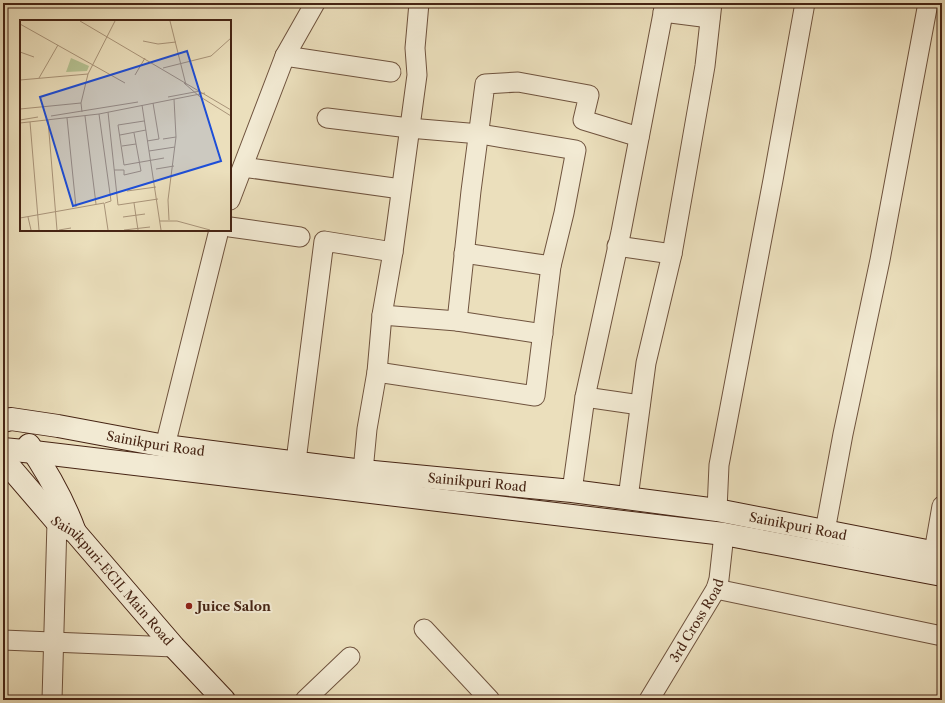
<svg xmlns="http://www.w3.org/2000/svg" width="945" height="703" font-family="'Libre Caslon Text',serif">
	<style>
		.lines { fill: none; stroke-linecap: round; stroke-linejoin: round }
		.street-casing { stroke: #6f533e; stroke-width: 21 }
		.secondary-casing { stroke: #462414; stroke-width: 24 }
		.street { stroke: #f2ead3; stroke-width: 19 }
		.secondary { stroke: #f2ead3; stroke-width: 22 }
		.poi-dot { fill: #8f2418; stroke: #f2ead3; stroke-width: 1.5 }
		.labels { text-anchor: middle; stroke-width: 4; stroke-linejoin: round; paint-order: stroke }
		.street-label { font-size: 13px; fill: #462414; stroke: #f2ead3 }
		.poi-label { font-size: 13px; font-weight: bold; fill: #462414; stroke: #f2ead3; text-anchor: start }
		.inset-road { fill: none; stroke: #a99479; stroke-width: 1 }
		.view { fill: #1d4ed8; fill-opacity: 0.15; stroke: #1d4ed8; stroke-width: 2 }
		.inset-edge { fill: none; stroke: #462414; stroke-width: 2 }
	</style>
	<rect width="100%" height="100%" fill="#ebdfbc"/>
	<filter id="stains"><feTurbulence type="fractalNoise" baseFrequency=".005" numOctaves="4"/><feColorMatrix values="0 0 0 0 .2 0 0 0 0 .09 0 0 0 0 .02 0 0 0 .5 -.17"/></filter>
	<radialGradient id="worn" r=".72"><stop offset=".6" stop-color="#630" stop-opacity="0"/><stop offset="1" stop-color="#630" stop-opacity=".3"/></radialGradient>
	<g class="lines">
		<!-- street casing -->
		<g class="street-casing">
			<g id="street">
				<path d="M663 12 710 18"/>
				<path d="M285 56 391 72"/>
				<path d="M327 118 409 128 480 134 576 150 564 213 551 266 535 396 377 372"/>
				<path d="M243 167 401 189"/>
				<path d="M230 200 285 56 315 3"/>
				<path d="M230 227 300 237"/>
				<path d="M617 246 672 254"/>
				<path d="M464 253 551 266"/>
				<path d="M382 315 457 321 543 334"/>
				<path d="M457 321 471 191 485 84 518 82 589 95 583 120 639 137"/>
				<path d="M585 397 640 405"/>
				<path d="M165 446 219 230"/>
				<path d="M296 461 324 241 393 252"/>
				<path d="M363 471 367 429 377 372 382 315 393 252 417 75 415 48 419 3"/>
				<path d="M572 491 585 397 621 232 665 3"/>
				<path d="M628 498 646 363 672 254 684 186 705 66 712 3"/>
				<path d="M717 510 719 465 773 180 805 3"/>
				<path d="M825 531 843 434 880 260 928 3"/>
				<path d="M934 552 942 506"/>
				<path d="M716 589 942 636"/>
				<path d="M424 629 490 700"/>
				<path d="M3 640 174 647"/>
				<path d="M52 700 57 522 64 512"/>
				<path d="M305 700 350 657"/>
				<path id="s1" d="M649 700 716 589 719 579 724 534"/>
			</g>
		</g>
		<!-- secondary casing -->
		<g class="secondary-casing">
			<g id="secondary">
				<path id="s2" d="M3 421 11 419 58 426 165 446 363 471 572 491 717 510 942 554"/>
				<path d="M29 445C48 473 63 499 75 532"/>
				<path d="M3 449 34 452 724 534 942 575"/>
				<path id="s3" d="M3 459 57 522 75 532 174 647 224 700"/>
			</g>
		</g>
		<!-- street -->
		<use href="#street" class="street"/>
		<!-- secondary -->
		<use href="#secondary" class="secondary"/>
	</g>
	<!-- markers -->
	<circle class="poi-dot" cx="189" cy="606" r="4"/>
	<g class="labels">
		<!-- street labels -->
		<g class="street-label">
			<text dy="5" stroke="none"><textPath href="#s2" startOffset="155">Sainikpuri Road</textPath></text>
			<text dy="5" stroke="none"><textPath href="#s2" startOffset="479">Sainikpuri Road</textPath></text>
			<text dy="5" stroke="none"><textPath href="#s2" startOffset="803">Sainikpuri Road</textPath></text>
			<text dy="5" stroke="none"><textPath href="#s3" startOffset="164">Sainikpuri-ECIL Main Road</textPath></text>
			<text dy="5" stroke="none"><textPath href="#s1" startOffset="93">3rd Cross Road</textPath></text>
		</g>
		<!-- poi labels -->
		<g class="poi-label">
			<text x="197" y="611">Juice Salon</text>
		</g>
	</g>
	<!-- overview -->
	<g transform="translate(20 20)">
		<rect width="211" height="211" fill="#ebdfbc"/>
		<path d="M51 38 69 46 67 51 46 52Z" fill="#b5c292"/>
		<path class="inset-road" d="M60 1 211 90M150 1 166 65M0 4 105 63M123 21 138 24 156 22M0 32 14 37M143 48 191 36 211 18M115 55 125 38M19 58 38 25M0 60 68 54M164 63 179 76 211 96M148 77 180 71M122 85 141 210M0 89 61 83M62 92 61 83 68 54 95 1M88 92 98 185 138 179M79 94 91 181 85 183M31 96 118 82M65 96 76 184M47 98 56 187M0 100 18 97M28 100 37 210M124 101 98 105 104 145 144 138M10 102 19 210M0 103 79 94 185 73M100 115 126 110M143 119 156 117M127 121 139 119 133 83M102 126 116 124M129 131 155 127M136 149 154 146M94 150H104V155L121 151 114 113M107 171 136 167M114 183 118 210M8 197 11 210M103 197 125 194M0 198 84 183 88 210M149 200 148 180 156 117 154 79M140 201H157L190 210M39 210 51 208M104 210 130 207"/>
		<path class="view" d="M167 31 201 141 53 186 20 77Z"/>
		<rect width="211" height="211" class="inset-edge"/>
	</g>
	<!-- margin -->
	<rect width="945" height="703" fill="none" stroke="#ebdfbc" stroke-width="16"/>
	<rect x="4" y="4" width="937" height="695" fill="none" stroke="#462414" stroke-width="2"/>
	<rect x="8" y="8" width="929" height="687" fill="none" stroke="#462414"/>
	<rect width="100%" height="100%" filter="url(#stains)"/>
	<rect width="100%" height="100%" fill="url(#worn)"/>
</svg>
